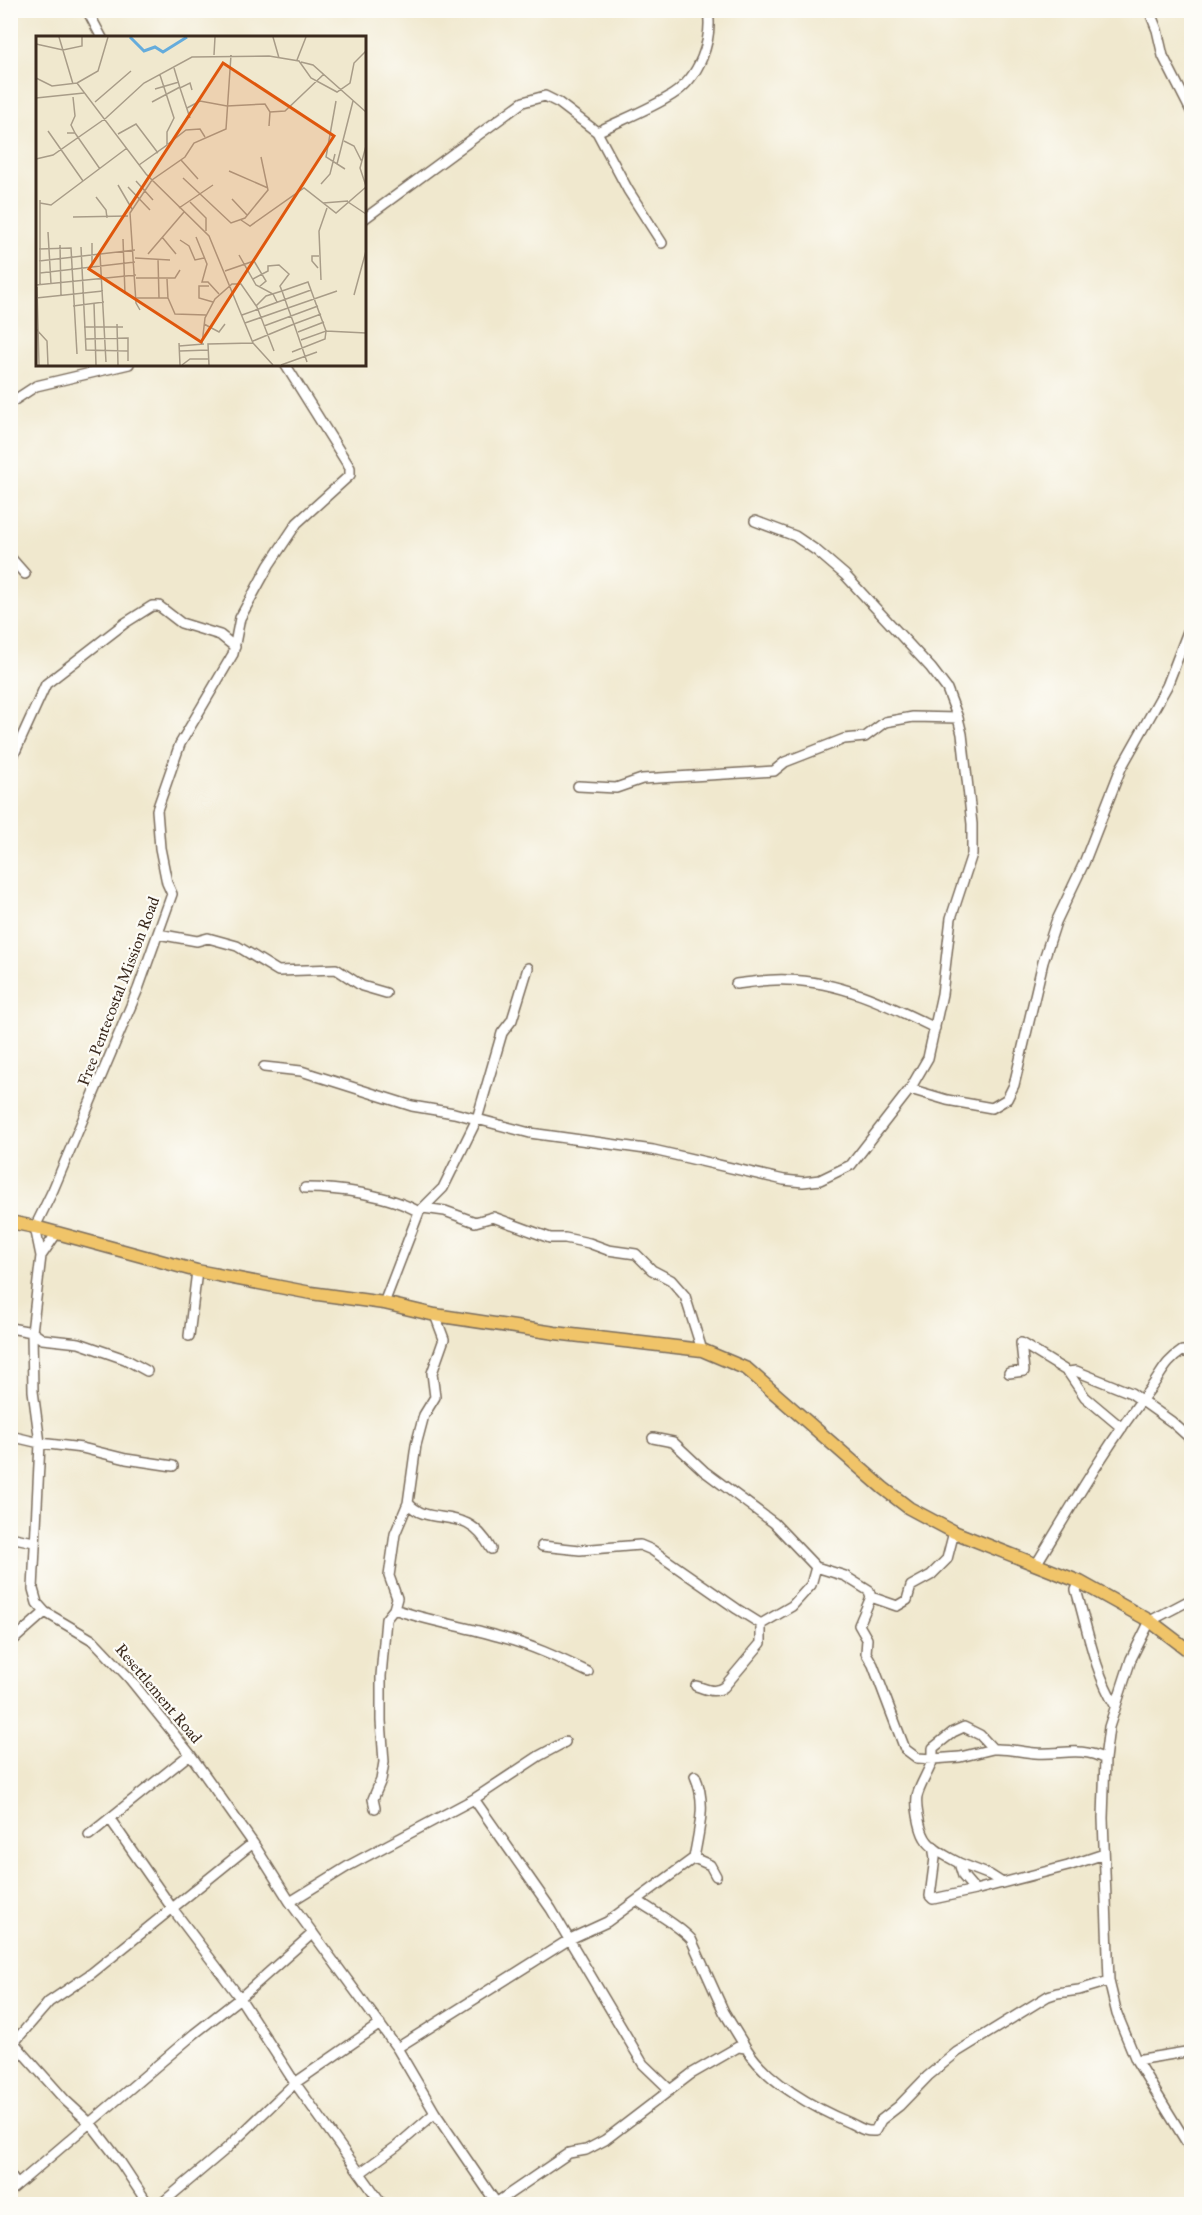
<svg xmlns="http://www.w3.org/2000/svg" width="1202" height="2215" font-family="'IM FELL Great Primer',serif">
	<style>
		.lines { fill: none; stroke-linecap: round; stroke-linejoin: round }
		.minor-casing { stroke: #7a6c5c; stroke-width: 12 }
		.major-casing { stroke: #7a6c5c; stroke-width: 15 }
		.minor { stroke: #fff; stroke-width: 9 }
		.major { stroke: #f0c469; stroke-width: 12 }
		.labels { text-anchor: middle; stroke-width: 4.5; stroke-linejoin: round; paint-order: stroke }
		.street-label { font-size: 16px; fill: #3b2a1e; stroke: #fdfcf7 }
		.inset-river { fill: none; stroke: #65acdc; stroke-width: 3 }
		.inset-road { fill: none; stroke: #a89c88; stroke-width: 1.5 }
		.view { fill: #df570d; fill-opacity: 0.15; stroke: #df570d; stroke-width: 3 }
		.inset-edge { fill: none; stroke: #3b2a1e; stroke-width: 3 }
	</style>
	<rect width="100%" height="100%" fill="#fdfcf7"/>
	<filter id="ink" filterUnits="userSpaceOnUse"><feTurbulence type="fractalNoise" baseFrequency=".0167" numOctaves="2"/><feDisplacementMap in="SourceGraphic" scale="12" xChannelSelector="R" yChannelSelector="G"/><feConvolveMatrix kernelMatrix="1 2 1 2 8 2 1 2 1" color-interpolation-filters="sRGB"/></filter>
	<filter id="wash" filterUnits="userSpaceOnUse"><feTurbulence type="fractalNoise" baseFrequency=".008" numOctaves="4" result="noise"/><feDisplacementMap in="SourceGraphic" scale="24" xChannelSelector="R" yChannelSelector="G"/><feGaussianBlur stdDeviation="1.35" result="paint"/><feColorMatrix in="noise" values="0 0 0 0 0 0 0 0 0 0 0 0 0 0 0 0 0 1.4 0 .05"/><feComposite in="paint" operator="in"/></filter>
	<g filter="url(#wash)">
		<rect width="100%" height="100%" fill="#f0e8ce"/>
	</g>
	<g filter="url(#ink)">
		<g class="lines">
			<!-- minor casing -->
			<g class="minor-casing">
				<path id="minor" d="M87 10 102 38
					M1149 10 1157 30 1163 56 1192 113
					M597 132C621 120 648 110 672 95 699 78 713 41 708 10
					M364 219 523 102 545 96 559 103 597 132 628 190 662 243
					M285 364 350 468V475L297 523 269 565 240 618 233 654 180 744 157 810 160 848 167 883 172 894 138 989 53 1190 35 1227 41 1256 32 1332 33 1391 40 1443 33 1589 37 1603 45 1612 94 1641 129 1678 190 1754 253 1843 290 1902 397 2048 435 2113 497 2204
					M10 403 36 386 129 364
					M10 557 25 574
					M10 763 46 684 125 623 152 606H159L181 623 220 635 235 647
					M578 786 616 788 642 779 774 771 785 762 844 739 865 737 885 722 913 717 958 718
					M158 934 197 941 208 938 237 946 278 971 336 969 362 986 386 993
					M736 984C753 982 770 979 787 980 840 981 888 1005 935 1028
					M264 1067 301 1071 412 1106 454 1113 530 1133 653 1150 784 1180 803 1182 820 1180 851 1165 910 1089 928 1058 942 994 951 918 972 854V824L962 734 958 718 947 689 931 668 845 575 817 551 795 536 755 521
					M910 1089 947 1100 992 1108 1007 1099 1014 1085 1043 962 1056 922 1084 863 1121 768 1167 686 1192 621
					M305 1188C339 1188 390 1195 419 1212
					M423 1208 445 1211 475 1222 493 1217 550 1238H565L589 1243 608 1250 636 1254 652 1270 671 1280 685 1296 702 1350
					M41 1256 56 1234
					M384 1303 419 1212 443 1188 477 1119 502 1033 512 1020 528 968
					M10 1328 32 1332 42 1339 79 1343 125 1359 147 1371
					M189 1336 197 1271
					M1021 1343 1068 1372 1085 1397 1122 1428
					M1068 1372 1076 1371 1131 1393 1172 1422 1192 1440
					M1009 1373 1024 1371 1021 1343
					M10 1436 40 1443 82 1448 126 1459 173 1466
					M653 1438 673 1442 704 1471 774 1523 816 1567 845 1576 869 1591 871 1597 859 1625 867 1639 866 1653 873 1665 905 1749 917 1758 933 1759V1748L953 1732 964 1727 980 1735 993 1749C1008 1748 1021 1752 1035 1753 1062 1755 1080 1746 1105 1759
					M408 1503C430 1529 466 1502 491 1549
					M10 1537 34 1542
					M542 1546 580 1550 640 1545 652 1550 737 1609 761 1624 792 1606 811 1585 816 1567
					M1037 1563C1073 1504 1108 1443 1150 1389 1163 1372 1164 1363 1182 1351L1192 1353
					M1080 1582 1076 1590C1087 1627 1095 1673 1115 1705
					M871 1597 897 1606 907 1600 911 1586 931 1575 947 1559 954 1532
					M1192 1599 1150 1621 1131 1659 1109 1727 1105 1759 1103 1818 1109 1981 1117 2014 1136 2060 1192 2151
					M394 1609C428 1621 463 1626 497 1636 529 1644 559 1658 588 1672
					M10 1643 45 1612
					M696 1686C707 1689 714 1694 724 1687L761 1643V1624
					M993 1749 960 1757 933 1759C929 1771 922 1781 918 1793 914 1802 920 1830 925 1838 931 1849 948 1857 959 1863L963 1876 975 1890 1068 1866 1104 1854
					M474 1799 551 1909 643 2064 669 2089
					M375 1808 373 1799 381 1780 384 1762 381 1721V1676L386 1619 394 1609 397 1598 389 1576 395 1534 408 1503 416 1445 424 1415 435 1397 432 1373 444 1339 435 1315
					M110 1819 172 1908 240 1998 295 2083 382 2204
					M89 1835 190 1754
					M933 1846 935 1858 930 1896 933 1899 975 1890
					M694 1858 710 1865 716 1876
					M959 1863 990 1875 1001 1882
					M638 1901C655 1913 676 1923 691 1939L724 2012 746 2048
					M290 1902 350 1865 474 1799 539 1756 565 1742
					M15 2044 65 2100 91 2124 121 2163 148 2204
					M10 2047 49 2002 92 1973 253 1843
					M397 2048 570 1939 607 1922 694 1858C699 1829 707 1803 695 1776
					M1136 2060 1192 2051
					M360 2173 397 2146 435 2113
					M10 2175 17 2185
					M10 2191 194 2034 240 1998 313 1933
					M496 2203 569 2153 586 2150 605 2140 691 2074 738 2047 746 2048C767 2082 814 2108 850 2123 859 2127 864 2132 875 2131L881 2120 899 2106 928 2076 957 2052 1048 1996 1057 1993 1079 1990 1109 1981
					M161 2204 226 2149 295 2083 380 2024"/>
			</g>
			<!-- major casing -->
			<g class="major-casing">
				<path id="major" d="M10 1222 35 1227 197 1271 311 1293 384 1303 435 1315 555 1333 702 1350 747 1369 883 1488 909 1508 954 1532 1080 1582 1150 1621 1192 1653"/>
			</g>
			<!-- minor -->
			<use href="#minor" class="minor"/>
			<!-- major -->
			<use href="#major" class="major"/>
		</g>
	</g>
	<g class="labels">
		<!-- street labels -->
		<g class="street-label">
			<text transform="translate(118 991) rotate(-69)" y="6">Free Pentecostal Mission Road</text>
			<text transform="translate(159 1693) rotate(50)" y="6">Resettlement Road</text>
		</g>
	</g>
	<!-- overview -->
	<g transform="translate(36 36)">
		<rect width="330" height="330" fill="#f0e8ce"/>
		<path class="inset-river" d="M94 1 108 15 119 11 127 16 151 1"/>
		<path class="inset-road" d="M23 1 37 48M237 1 243 22M0 8 27 14 46 10V1M178 19 179 1M261 24 270 1M265 26 277 29 330 76M138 32 144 52 154 47 156 54M0 42 16 50 41 47 110 138 173 200 217 307 172 308 173 329M41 47 62 35 72 1M144 52 154 82M119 53 143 46M37 61 39 80 35 89 39 97M0 62 48 57M300 65 290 121 309 133M59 66 95 35M116 66 144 51M151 72 164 65 191 70 229 68 234 76 233 90M234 76 249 75 288 38M12 95 47 145M31 97H39L64 133M82 98 100 88 122 117M308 105 318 110 326 126M132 108 150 94 164 93 169 101M330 110 324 132 330 150M0 123 17 119 70 82 108 47 156 21 233 20 263 25 275 42 301 56 314 47 318 27 330 15M145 124 162 143M301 128 317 65M103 129 131 109V96L138 82 124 39M193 135 232 152M147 142 195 187 209 182 232 154 225 121M100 145 117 164M285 148 294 138 299 118M82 149 96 173M92 151 114 174M60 161 70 174 71 182M196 163 211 179M4 164V249M154 166 170 182V195M312 166 330 178M4 167 15 169 91 112M287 167 312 165M143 172 177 149M37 181 92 180M205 184 214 190 268 152 300 177 330 151M12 196 15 248M126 201 140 218M160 201 171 228 166 246H172L183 258M87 203 89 258M144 204 153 210 159 224 168 222M56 207V232M24 209 25 259M45 211 50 314 92 315M3 213 35 212 41 318M64 218 70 326M112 218 148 176M203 219 220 249 237 258 241 266M99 222 134 224M122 223 123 262M3 225 99 214M282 232 276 225V220H283M189 235 218 225 230 245 223 251M4 237 99 226M100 242H139L144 234M131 243 132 263M217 243 232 235V230L243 229 253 238 244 250 246 255 230 260 220 270M285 244 283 195 291 172M0 249 100 239M173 250H163V262L177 266M1 251 3 329M318 259 330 215M0 262 67 255M100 262H132L139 278 170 279M58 268 60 329M37 270 68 266M104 274 100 267 94 177 116 144 149 121 158 107 190 93 195 19M206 279 275 254M209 287 252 272 246 255 272 246 290 295 330 297M81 288 82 329M168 288 183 296 189 288M228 290 282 270M48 291H87M0 293 11 305 12 329M262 296 288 286M49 303 92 302V325M217 305 258 288 252 272 301 255M143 307 144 329M217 307 237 329M166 308 169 282 179 263 196 248H205L221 271 238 315M143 310 168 308M144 315 172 314M256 316 289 303 290 295 265 304M271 326 258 288 285 278M146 329 154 323H173M245 329 281 316"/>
		<path class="view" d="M187 27 298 100 165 306 53 233Z"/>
		<rect width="330" height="330" class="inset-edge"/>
	</g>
	<!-- margin -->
	<rect width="1202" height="2215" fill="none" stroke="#fdfcf7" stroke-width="36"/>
</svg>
